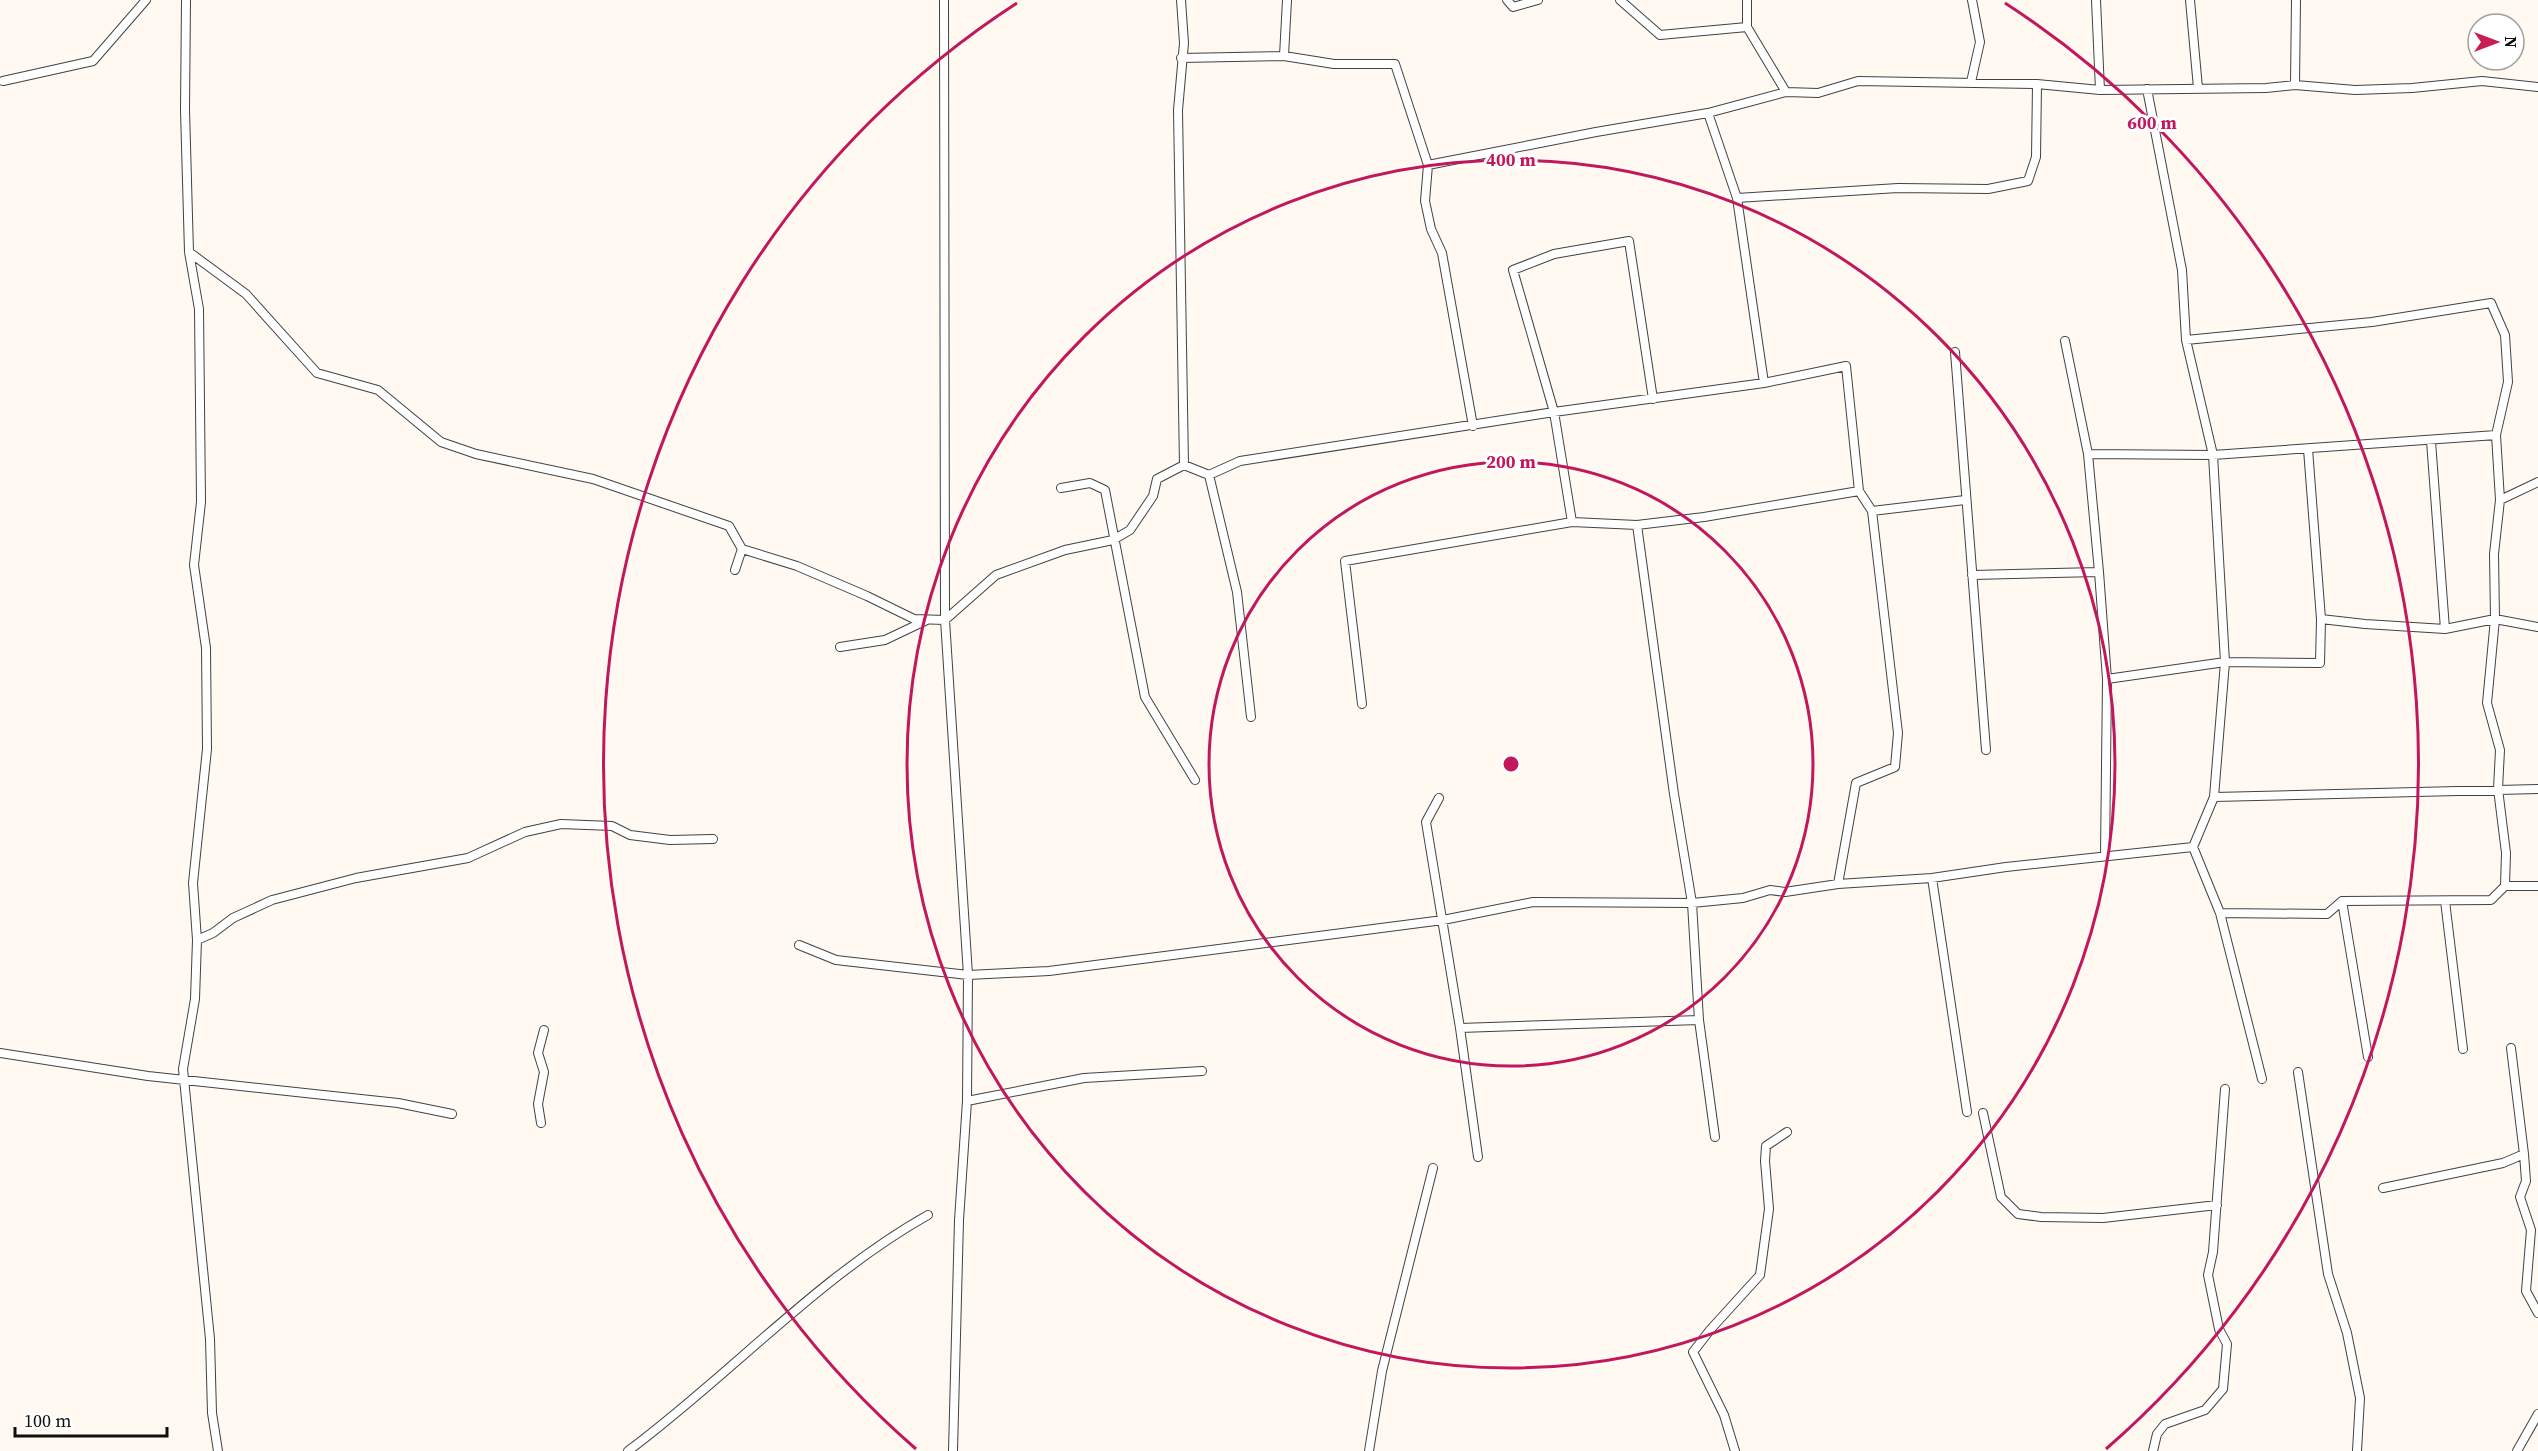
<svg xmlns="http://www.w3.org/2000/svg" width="2538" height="1451" font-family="'Source Serif 4',serif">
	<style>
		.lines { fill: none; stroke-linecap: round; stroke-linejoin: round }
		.minor-casing { stroke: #424242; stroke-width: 10 }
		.minor { stroke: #fff; stroke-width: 8 }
		.ring { fill: none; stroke: #c2185b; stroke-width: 3 }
		.centre { fill: #c2185b; stroke: #fff; stroke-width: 3 }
		.ring-label { font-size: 18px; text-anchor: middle; font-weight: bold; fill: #c2185b; stroke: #fff; stroke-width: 6; stroke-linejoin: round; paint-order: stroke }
	</style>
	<rect width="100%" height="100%" fill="#fff9f2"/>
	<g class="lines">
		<!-- minor casing -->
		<g class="minor-casing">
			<path id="minor" d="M186 0 185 110 189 252 199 309 201 502 194 565 206 648 207 749 193 883 197 940 195 999 183 1069 210 1339 212 1413 218 1451
				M944 0 945 620 968 975 967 1101 959 1220 953 1451
				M1181 0 1184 43 1178 110 1184 465
				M1507 0 1513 7 1538 0
				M1620 0 1660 35 1747 27
				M1747 0V27L1786 92
				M2096 0 2100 90
				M2190 0 2198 88
				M1284 56 1287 0
				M1181 58 1284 56 1334 64H1395L1428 165 1425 201 1431 229 1442 253 1473 426
				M3 81 93 61 146 0
				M1971 82 1980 42 1972 0
				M2295 85 2296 0
				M2147 89 2182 270 2186 340 2213 455 2225 662 2214 797 2193 847 2220 913 2262 1079
				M1708 113 1737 198 1764 383
				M1428 165 1596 132 1708 113 1786 92 1818 93 1858 81 2037 84 2100 90 2266 88 2295 85 2355 90 2412 88 2482 81 2538 87
				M1737 198 1898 188 1988 189 2028 181 2036 157 2037 84
				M189 252 246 294 317 373 378 390 441 442 476 454 593 479 729 526 742 549 735 570
				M2186 340 2372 322 2491 303 2505 335 2508 382 2496 435
				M2065 341 2088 454 2099 572 2107 679 2105 856
				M1955 352 1986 750
				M1653 399 1629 241 1554 254 1513 270 1554 412 1572 522 1637 525 1674 794 1692 903 1699 1020 1715 1137
				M2431 441 2445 629
				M2088 454 2213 455 2496 435 2500 500
				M1209 475 1237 592 1251 717
				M1061 488 1090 483 1105 490 1145 697 1195 780
				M1872 511 1965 500
				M1637 525 1704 517 1859 491
				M742 549 797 566 867 596 914 619 945 620 996 575 1065 550 1113 540 1130 530 1153 496 1157 479 1184 465 1209 475 1240 461 1554 412 1764 383 1846 366 1859 491 1872 511 1898 733 1895 767 1856 783 1838 884
				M1972 575 2099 572
				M2321 619 2365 624 2445 629 2495 619 2538 627
				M840 647 885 640 927 620
				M2107 679 2225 662 2320 663 2321 619 2308 449
				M1362 704 1345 561 1572 522
				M2214 797 2538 789
				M1439 798 1426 822 1460 1028 1478 1157
				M1932 878 1967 1112
				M2505 886 2506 853 2498 789 2500 750 2487 703 2495 619 2494 554 2500 500 2538 482
				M2342 901 2368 1057
				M2445 901 2463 1049
				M2220 913 2327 914 2342 901 2491 900 2505 886H2538
				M197 940 213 933 233 918 272 900 356 878 468 858 525 832 561 824 612 826 630 835 670 840 713 839
				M799 945 836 960 968 975 1049 971 1443 920 1533 902 1692 903 1743 898 1770 890 1785 892 1838 884 1932 878 2006 867 2193 847
				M1460 1028 1699 1020
				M0 1053 148 1076 398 1103 452 1114
				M2298 1072 2328 1274 2347 1333 2360 1398 2357 1451
				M967 1101 1084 1078 1202 1071
				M1983 1113 2001 1197 2018 1214 2041 1217 2103 1218 2217 1205
				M541 1123 538 1104 544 1072 538 1053 544 1030
				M2524 1154 2526 1181 2520 1197 2531 1230 2526 1291 2538 1313
				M2383 1188 2503 1163 2524 1154 2511 1048
				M628 1451C729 1376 818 1277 928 1215
				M1369 1451 1382 1371 1433 1168
				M1735 1451 1724 1415 1693 1352 1710 1330 1760 1275 1769 1209 1765 1161 1766 1146 1787 1132
				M2153 1451 2157 1434 2165 1424 2205 1410 2223 1389 2227 1344 2219 1329 2208 1275 2213 1252 2225 1089
				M2517 1451 2538 1414"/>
		</g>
		<!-- minor -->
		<use href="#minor" class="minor"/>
	</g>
	<!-- distance rings -->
	<g class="ring">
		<circle cx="1511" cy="764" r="302"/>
		<circle cx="1511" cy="764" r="604"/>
		<path d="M916 1449A907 907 0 0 1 1017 3M2005 3A907 907 0 0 1 2106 1449"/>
	</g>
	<circle cx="1511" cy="764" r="9" class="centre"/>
	<g class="ring-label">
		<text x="2152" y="129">600 m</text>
		<text x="1511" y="166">400 m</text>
		<text x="1511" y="468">200 m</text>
	</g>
	<!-- north arrow -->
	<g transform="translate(2496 42) rotate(90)"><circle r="28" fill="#ffffff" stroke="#9f9f9f" stroke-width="1.5"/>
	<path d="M0-4.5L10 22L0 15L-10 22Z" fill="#c91e53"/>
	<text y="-9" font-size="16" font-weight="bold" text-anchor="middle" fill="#0f0f0f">N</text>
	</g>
	<!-- scale -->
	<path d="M15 1427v9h152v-9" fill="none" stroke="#0f0f0f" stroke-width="3"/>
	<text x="24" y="1427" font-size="18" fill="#0f0f0f" stroke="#ffffff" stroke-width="4.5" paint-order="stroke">100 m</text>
</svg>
